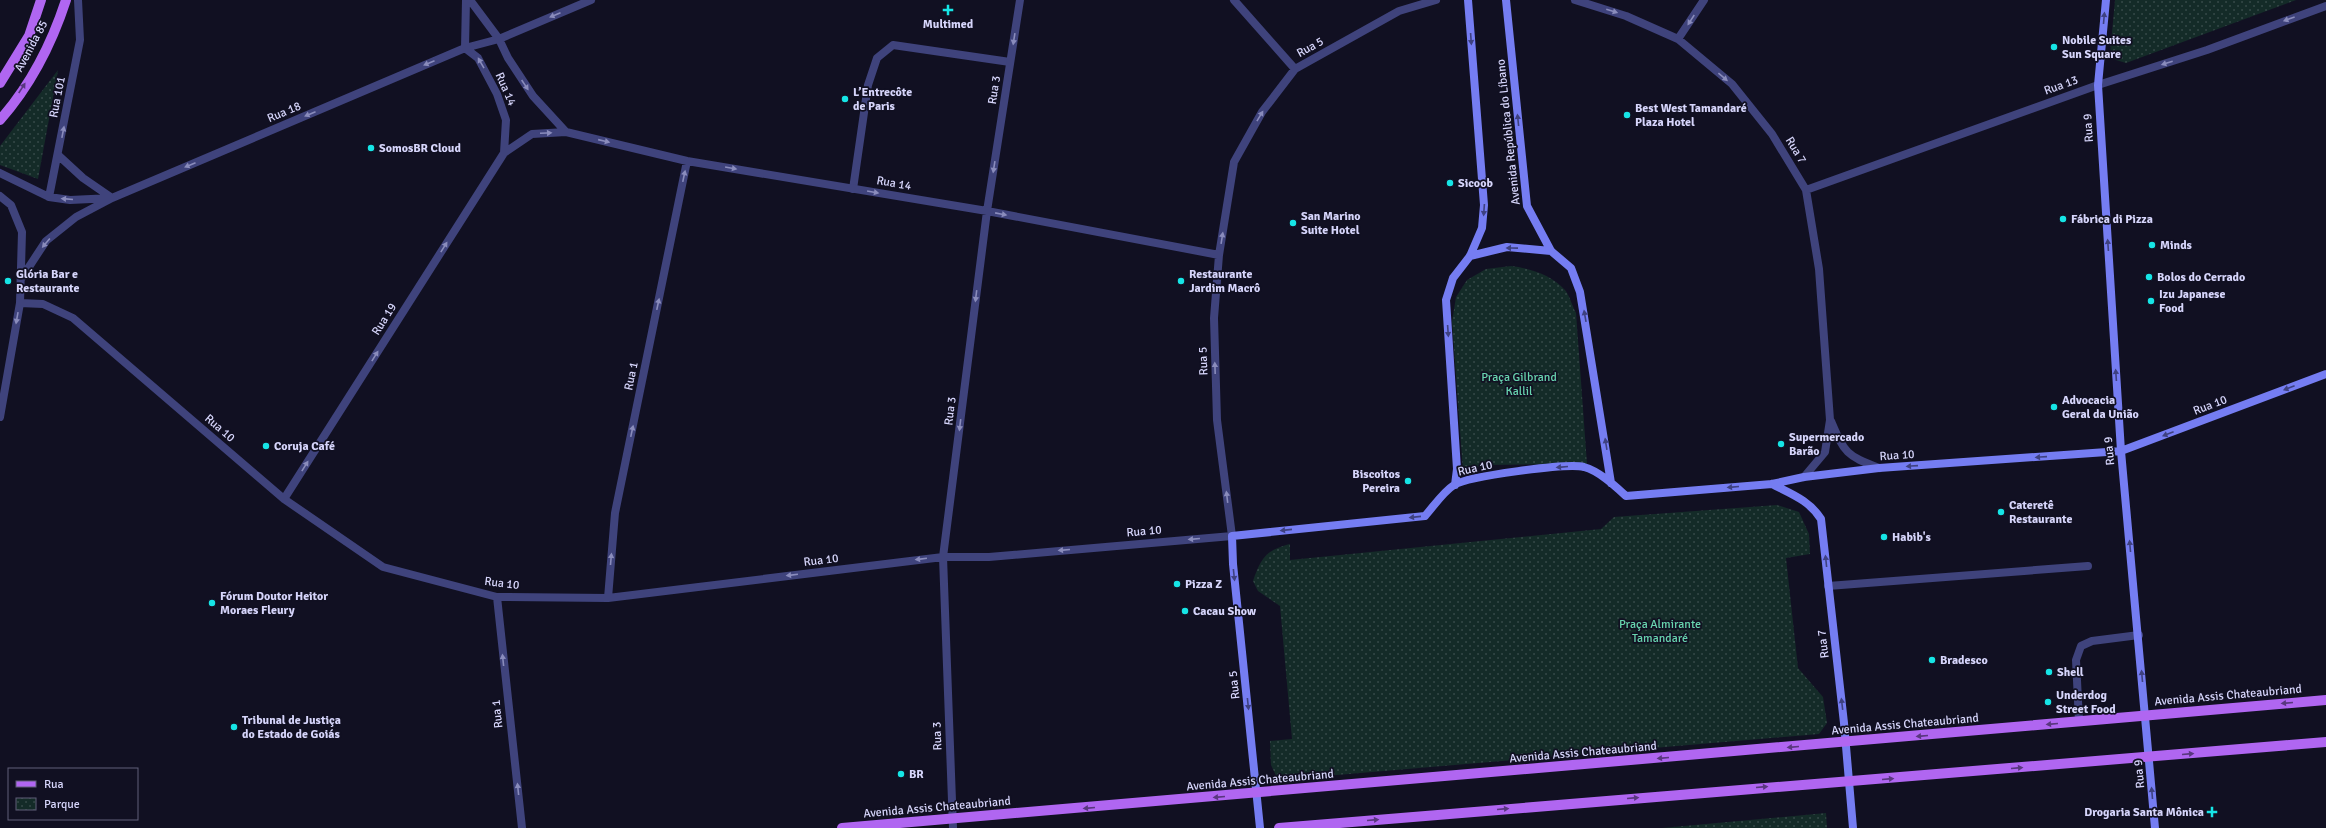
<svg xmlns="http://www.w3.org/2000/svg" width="2326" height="828" font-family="Signika,sans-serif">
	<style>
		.park { fill: url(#park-dots) }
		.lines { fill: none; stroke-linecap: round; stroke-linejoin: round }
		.lane { stroke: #3f437c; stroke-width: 8 }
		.street { stroke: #3f437c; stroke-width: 8 }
		.secondary { stroke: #757df2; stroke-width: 8 }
		.primary { stroke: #b066f1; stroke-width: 10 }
		.oneway { fill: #8a8cbc }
		.oneway2 { fill: #3e4180 }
		.oneway3 { fill: #59377f }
		.poi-dot { fill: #16e5e6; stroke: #111022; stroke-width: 1.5 }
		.labels { text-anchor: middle; stroke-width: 3.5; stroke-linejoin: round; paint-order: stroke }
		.poi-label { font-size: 12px; font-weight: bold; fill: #d6d5fb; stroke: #111022; text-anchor: start }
		.street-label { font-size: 12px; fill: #d6d5fb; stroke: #111022 }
		.park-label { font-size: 12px; fill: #68d4af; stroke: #111022 }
	</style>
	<defs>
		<pattern id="park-dots" width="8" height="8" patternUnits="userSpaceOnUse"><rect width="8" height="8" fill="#142b28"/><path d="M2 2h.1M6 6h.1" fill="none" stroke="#354948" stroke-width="1.8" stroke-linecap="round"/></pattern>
	</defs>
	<rect width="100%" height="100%" fill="#111022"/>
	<!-- park -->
	<path class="park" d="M2115 0H2296L2126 63 2116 60 2110 54Z
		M58 70 38 179 0 165V146Z
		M1511 266C1529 268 1552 275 1565 290 1570 296 1572 306 1576 313L1587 464 1485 465 1463 471 1452 322 1456 297 1467 280 1486 269Z
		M1777 505 1799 512 1809 534 1810 554 1786 558 1798 668 1823 697 1827 723 1819 734 1278 780 1271 765 1270 741 1292 739 1280 606 1258 591 1253 581C1261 558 1266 550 1290 544V560L1601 529 1614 517Z
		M1826 813 1827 828H1662Z"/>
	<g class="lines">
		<!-- lane -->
		<path class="lane" d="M853 189 868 85 877 58 893 45 1010 62
			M1828 586 2088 566
			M2079 721 2076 660 2081 646 2092 641 2139 635"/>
		<!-- street -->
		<path class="street" d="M470 0 499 39 508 58 533 96 566 132
			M1234 0 1295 69
			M1575 0 1626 16 1678 39 1732 84 1772 134 1806 190 1819 269 1830 420 1825 452 1804 477
			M1678 39 1704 0
			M465 48 478 58 497 94 506 120 504 153
			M465 48 466 0
			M0 173 49 197 70 200 112 198 465 48 499 39 591 0
			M1806 190 2098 85 2207 50 2326 6
			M0 196 11 205 22 232 20 303 0 417
			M49 197 80 40 78 0
			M21 279 46 241 76 217 112 198 83 178 58 155
			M20 303 43 304 73 318 284 499 383 567 497 597 608 598 943 557H989L1232 536 1217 420 1214 318 1219 255 1234 162 1262 112 1295 69 1399 11 1436 0
			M1831 421C1845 454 1846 455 1879 468
			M284 499 504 153 532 134 566 132 687 161 987 211 1219 255
			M497 597 522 828
			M608 598 615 513 687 161
			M953 828 943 557 987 211 1020 0"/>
		<!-- secondary -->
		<path class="secondary" d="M1506 0 1527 206 1551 251 1571 268 1580 292 1611 483
			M2106 0 2098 85 2121 451 2155 828
			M1470 256 1507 247 1551 251
			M1772 484C1791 494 1809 500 1821 519L1844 723 1853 828
			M1455 485 1457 469 1446 300 1453 278 1470 256 1482 228 1484 205 1468 0
			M1260 828 1233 564 1232 536 1425 516C1434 506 1443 492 1454 485 1468 476 1567 463 1584 467 1599 471 1615 486 1626 496L1772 484 1804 477 1879 468 2121 451 2326 374"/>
		<!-- primary -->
		<path class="primary" d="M0 83 29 36 41 0
			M0 120C30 86 52 43 66 0
			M842 828 2326 700
			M1279 828 2326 742"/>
	</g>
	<!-- one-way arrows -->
	<defs><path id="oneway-solid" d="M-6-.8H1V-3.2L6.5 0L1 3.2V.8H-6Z"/></defs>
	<g class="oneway">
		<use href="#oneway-solid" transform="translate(1612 11) rotate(17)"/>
		<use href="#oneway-solid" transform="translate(555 15) rotate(157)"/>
		<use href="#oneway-solid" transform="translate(2289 19) rotate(160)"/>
		<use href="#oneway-solid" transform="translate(1691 20) rotate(123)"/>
		<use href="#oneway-solid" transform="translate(1014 39) rotate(99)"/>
		<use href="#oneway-solid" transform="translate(429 63) rotate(157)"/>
		<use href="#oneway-solid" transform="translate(481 63) rotate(-120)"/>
		<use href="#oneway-solid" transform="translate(2167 63) rotate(162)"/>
		<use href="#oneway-solid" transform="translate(1723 77) rotate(40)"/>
		<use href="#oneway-solid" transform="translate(525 85) rotate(56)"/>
		<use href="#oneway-solid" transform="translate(310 114) rotate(157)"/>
		<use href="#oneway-solid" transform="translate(1260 116) rotate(-59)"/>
		<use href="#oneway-solid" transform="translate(63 132) rotate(-79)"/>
		<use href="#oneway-solid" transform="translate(546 133) rotate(-3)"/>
		<use href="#oneway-solid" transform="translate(604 141) rotate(13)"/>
		<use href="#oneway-solid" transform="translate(190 165) rotate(157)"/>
		<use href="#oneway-solid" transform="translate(994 167) rotate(99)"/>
		<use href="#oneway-solid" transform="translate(731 168) rotate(10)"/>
		<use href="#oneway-solid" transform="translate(684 176) rotate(-78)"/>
		<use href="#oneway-solid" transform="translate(873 192) rotate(10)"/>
		<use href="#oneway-solid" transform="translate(67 199) rotate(-175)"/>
		<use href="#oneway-solid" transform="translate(1001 214) rotate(11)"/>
		<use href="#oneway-solid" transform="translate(1222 238) rotate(-81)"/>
		<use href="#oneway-solid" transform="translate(46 243) rotate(130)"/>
		<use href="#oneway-solid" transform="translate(444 247) rotate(-58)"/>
		<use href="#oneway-solid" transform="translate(976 296) rotate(97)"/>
		<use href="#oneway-solid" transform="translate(658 304) rotate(-78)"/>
		<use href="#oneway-solid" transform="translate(17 318) rotate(100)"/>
		<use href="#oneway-solid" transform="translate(375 356) rotate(-58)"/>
		<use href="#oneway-solid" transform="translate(1215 368) rotate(-92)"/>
		<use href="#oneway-solid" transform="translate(960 425) rotate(97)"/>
		<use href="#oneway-solid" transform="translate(632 431) rotate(-78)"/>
		<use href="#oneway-solid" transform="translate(305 466) rotate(-58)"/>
		<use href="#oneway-solid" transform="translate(1227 497) rotate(-97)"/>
		<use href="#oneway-solid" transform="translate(1194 539) rotate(175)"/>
		<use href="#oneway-solid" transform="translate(1064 550) rotate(175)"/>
		<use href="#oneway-solid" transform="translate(611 559) rotate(-85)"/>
		<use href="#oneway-solid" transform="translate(921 559) rotate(173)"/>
		<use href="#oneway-solid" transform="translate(792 575) rotate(173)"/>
		<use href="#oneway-solid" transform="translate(503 660) rotate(-96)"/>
		<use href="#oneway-solid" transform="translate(518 789) rotate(-96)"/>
	</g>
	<g class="oneway2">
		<use href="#oneway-solid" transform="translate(2104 18) rotate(-85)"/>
		<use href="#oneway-solid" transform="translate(1471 39) rotate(86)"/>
		<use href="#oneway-solid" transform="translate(1518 120) rotate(-96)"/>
		<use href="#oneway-solid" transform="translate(1484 210) rotate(94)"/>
		<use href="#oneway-solid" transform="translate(2108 245) rotate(-94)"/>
		<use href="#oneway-solid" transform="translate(1512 248) rotate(-179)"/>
		<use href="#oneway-solid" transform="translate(1585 316) rotate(-100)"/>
		<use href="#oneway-solid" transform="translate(1448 331) rotate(86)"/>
		<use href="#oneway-solid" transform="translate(2116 375) rotate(-94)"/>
		<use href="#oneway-solid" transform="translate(2289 388) rotate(159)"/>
		<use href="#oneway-solid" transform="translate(2168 434) rotate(159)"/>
		<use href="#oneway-solid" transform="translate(1606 444) rotate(-99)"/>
		<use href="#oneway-solid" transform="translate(2041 457) rotate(176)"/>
		<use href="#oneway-solid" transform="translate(1912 466) rotate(176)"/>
		<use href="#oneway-solid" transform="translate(1562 467) rotate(175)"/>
		<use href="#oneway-solid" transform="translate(1733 487) rotate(175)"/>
		<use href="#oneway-solid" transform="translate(1415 517) rotate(174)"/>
		<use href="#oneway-solid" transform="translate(1286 530) rotate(174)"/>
		<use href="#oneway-solid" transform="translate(2130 546) rotate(-95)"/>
		<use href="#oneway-solid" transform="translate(1826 561) rotate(-96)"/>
		<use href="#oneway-solid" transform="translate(1234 575) rotate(84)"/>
		<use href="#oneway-solid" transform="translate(2142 676) rotate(-95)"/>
		<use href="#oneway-solid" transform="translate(1248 704) rotate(84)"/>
		<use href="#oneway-solid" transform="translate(1842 704) rotate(-97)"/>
		<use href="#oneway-solid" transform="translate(2152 793) rotate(-95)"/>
	</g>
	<g class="oneway3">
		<use href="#oneway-solid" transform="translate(22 88) rotate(-57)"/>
		<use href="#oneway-solid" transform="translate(2287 703) rotate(175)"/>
		<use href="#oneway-solid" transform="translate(2052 724) rotate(175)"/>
		<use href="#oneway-solid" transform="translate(1922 736) rotate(175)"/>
		<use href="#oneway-solid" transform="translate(1793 747) rotate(175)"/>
		<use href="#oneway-solid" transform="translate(2188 754) rotate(-5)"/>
		<use href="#oneway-solid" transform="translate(1663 758) rotate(175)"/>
		<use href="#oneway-solid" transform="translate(2017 768) rotate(-5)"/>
		<use href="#oneway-solid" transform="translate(1888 779) rotate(-5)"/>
		<use href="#oneway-solid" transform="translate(1762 787) rotate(-5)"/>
		<use href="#oneway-solid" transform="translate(1219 797) rotate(175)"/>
		<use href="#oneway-solid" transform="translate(1633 798) rotate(-5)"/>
		<use href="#oneway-solid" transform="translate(1089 808) rotate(175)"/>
		<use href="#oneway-solid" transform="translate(1503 809) rotate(-5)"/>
		<use href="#oneway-solid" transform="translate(1373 820) rotate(-5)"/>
	</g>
	<!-- markers -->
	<g class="poi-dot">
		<path d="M946 4h4v4h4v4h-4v4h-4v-4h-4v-4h4z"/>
		<circle cx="2054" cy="47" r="4"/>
		<circle cx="845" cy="99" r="4"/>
		<circle cx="1627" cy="115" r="4"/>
		<circle cx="371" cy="148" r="4"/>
		<circle cx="1450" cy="183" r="4"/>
		<circle cx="2063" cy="219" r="4"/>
		<circle cx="1293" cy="223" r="4"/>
		<circle cx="2152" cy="245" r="4"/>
		<circle cx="2149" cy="277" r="4"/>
		<circle cx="8" cy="281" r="4"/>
		<circle cx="1181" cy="281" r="4"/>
		<circle cx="2151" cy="301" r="4"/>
		<circle cx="2054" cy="407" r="4"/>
		<circle cx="1781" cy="444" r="4"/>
		<circle cx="266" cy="446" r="4"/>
		<circle cx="1408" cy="481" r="4"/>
		<circle cx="2001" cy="512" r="4"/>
		<circle cx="1884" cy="537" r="4"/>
		<circle cx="1177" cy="584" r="4"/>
		<circle cx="212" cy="603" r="4"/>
		<circle cx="1185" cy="611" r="4"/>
		<circle cx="1932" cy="660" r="4"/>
		<circle cx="2049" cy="672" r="4"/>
		<circle cx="2048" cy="702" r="4"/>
		<circle cx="234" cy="727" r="4"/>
		<circle cx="901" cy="774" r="4"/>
		<path d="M2210 806h4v4h4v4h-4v4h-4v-4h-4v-4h4z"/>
	</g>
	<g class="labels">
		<!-- poi labels -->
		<g class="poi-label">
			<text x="948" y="28" text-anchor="middle">Multimed</text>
			<text x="2062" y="44">Nobile Suites<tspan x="2062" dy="14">Sun Square</tspan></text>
			<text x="853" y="96">L’Entrecôte<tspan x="853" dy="14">de Paris</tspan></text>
			<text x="1635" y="112">Best West Tamandaré<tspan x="1635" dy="14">Plaza Hotel</tspan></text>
			<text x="379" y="152">SomosBR Cloud</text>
			<text x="1458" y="187">Sicoob</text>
			<text x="1301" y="220">San Marino<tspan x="1301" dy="14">Suite Hotel</tspan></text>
			<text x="2071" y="223">Fábrica di Pizza</text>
			<text x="2160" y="249">Minds</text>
			<text x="16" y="278">Glória Bar e<tspan x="16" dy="14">Restaurante</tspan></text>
			<text x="1189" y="278">Restaurante<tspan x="1189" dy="14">Jardim Macrô</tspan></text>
			<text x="2157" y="281">Bolos do Cerrado</text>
			<text x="2159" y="298">Izu Japanese<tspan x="2159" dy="14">Food</tspan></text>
			<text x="2062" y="404">Advocacia<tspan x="2062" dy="14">Geral da União</tspan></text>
			<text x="1789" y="441">Supermercado<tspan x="1789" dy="14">Barão</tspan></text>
			<text x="274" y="450">Coruja Café</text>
			<text x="1400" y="478" text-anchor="end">Biscoitos<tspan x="1400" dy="14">Pereira</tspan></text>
			<text x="2009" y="509">Cateretê<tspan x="2009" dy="14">Restaurante</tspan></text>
			<text x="1892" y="541">Habib's</text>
			<text x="1185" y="588">Pizza Z</text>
			<text x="220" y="600">Fórum Doutor Heitor<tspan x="220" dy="14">Moraes Fleury</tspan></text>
			<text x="1193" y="615">Cacau Show</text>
			<text x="1940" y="664">Bradesco</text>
			<text x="2057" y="676">Shell</text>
			<text x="2056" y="699">Underdog<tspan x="2056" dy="14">Street Food</tspan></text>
			<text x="242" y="724">Tribunal de Justiça<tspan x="242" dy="14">do Estado de Goiás</tspan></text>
			<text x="909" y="778">BR</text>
			<text x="2204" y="816" text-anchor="end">Drogaria Santa Mônica</text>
		</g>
		<!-- street labels -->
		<g class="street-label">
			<text transform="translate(31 46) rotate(-62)" y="4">Avenida 85</text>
			<text transform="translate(1310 47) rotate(-29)" y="4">Rua 5</text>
			<text transform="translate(2061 85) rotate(-20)" y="4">Rua 13</text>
			<text transform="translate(506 89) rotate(66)" y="4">Rua 14</text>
			<text transform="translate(994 90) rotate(-81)" y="4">Rua 3</text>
			<text transform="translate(57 97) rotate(-79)" y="4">Rua 101</text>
			<text transform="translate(284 112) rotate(-23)" y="4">Rua 18</text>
			<text transform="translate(2088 128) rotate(-94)" y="4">Rua 9</text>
			<text transform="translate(1508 132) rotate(-96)" y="4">Avenida República do Líbano</text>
			<text transform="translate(1796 150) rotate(59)" y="4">Rua 7</text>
			<text transform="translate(894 183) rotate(10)" y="4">Rua 14</text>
			<text transform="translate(384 319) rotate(-58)" y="4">Rua 19</text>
			<text transform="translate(1203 361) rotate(-92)" y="4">Rua 5</text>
			<text transform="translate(631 376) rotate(-78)" y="4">Rua 1</text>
			<text transform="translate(2210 405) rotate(-21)" y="4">Rua 10</text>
			<text transform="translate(950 411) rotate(-83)" y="4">Rua 3</text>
			<text transform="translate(220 428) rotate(41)" y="4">Rua 10</text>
			<text transform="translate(2109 451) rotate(-95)" y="4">Rua 9</text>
			<text transform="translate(1897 455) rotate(-4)" y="4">Rua 10</text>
			<text transform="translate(1475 468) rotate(-13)" y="4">Rua 10</text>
			<text transform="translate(1144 531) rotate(-5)" y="4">Rua 10</text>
			<text transform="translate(821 560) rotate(-7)" y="4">Rua 10</text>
			<text transform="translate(502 583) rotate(7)" y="4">Rua 10</text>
			<text transform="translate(1823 644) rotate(-97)" y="4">Rua 7</text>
			<text transform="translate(1234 685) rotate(-96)" y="4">Rua 5</text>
			<text transform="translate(2228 695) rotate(-5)" y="4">Avenida Assis Chateaubriand</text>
			<text transform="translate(497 714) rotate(-96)" y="4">Rua 1</text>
			<text transform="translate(1905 724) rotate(-5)" y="4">Avenida Assis Chateaubriand</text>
			<text transform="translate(937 736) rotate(-92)" y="4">Rua 3</text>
			<text transform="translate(1583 752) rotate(-5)" y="4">Avenida Assis Chateaubriand</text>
			<text transform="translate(2139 774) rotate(-95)" y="4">Rua 9</text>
			<text transform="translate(1260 780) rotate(-5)" y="4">Avenida Assis Chateaubriand</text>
			<text transform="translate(937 807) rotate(-5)" y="4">Avenida Assis Chateaubriand</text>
		</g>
		<!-- park labels -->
		<g class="park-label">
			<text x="1519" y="381">Praça Gilbrand<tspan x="1519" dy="14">Kallil</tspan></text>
			<text x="1660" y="628">Praça Almirante<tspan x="1660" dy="14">Tamandaré</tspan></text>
		</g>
	</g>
	<!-- legend -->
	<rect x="8" y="768" width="130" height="52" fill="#111022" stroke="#605f79"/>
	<rect x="16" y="781" width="20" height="6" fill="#b066f1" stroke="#605f79"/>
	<text x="44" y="788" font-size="12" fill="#d6d5fb">Rua</text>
	<rect x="16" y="798" width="20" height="12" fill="url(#park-dots)" stroke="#605f79"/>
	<text x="44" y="808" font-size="12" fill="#d6d5fb">Parque</text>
</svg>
